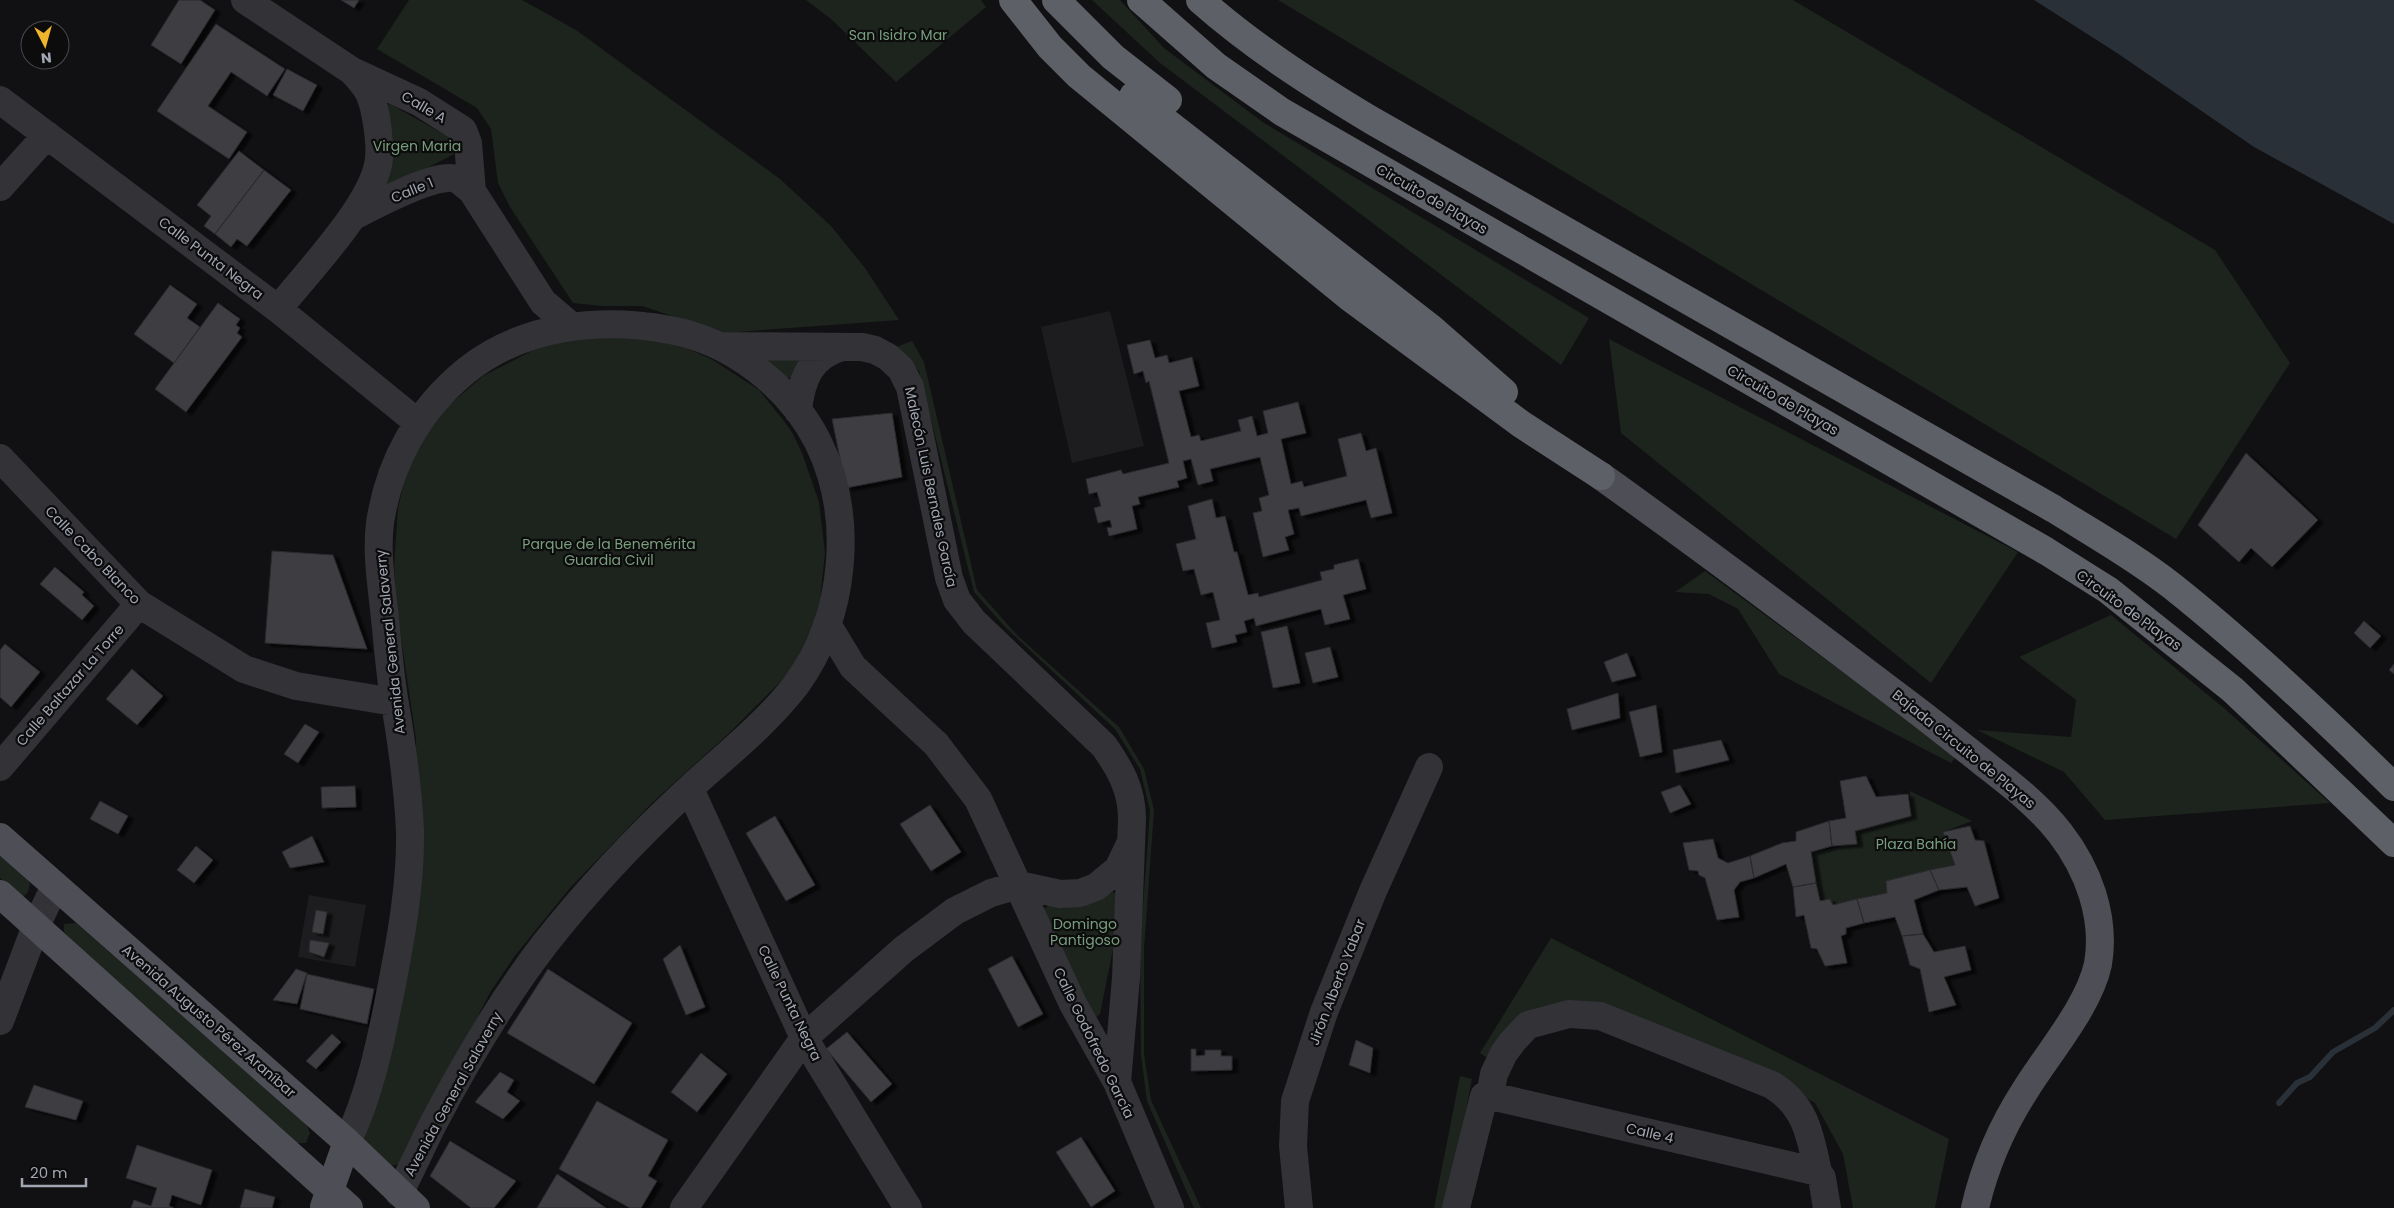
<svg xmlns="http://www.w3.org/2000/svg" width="2394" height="1208" font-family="Poppins,sans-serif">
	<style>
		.built { fill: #1d1c1f }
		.green { fill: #1d241e }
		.water { fill: #293037 }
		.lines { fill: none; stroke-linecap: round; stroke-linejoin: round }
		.stream { stroke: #293037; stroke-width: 6 }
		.building { fill: #3d3d42; stroke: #2b2a2e; filter: url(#shadow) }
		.minor { stroke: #323237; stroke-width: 28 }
		.major { stroke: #4e4f56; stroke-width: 28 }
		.highway { stroke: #5e6068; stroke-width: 28 }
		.labels { text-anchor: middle; stroke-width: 4.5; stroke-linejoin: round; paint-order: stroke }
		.park-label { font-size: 14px; fill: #799e7d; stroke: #0c0c0d }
		.street-label { font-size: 14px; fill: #a2a6b3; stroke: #0c0c0d }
	</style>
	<defs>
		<filter id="shadow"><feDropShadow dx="5.5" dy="3" stdDeviation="1" flood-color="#0009"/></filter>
	</defs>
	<rect width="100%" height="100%" fill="#111012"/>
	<!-- built -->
	<path class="built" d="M1110 311 1144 446 1072 463 1041 327Z
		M309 895 366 905 355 967 298 957Z"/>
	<!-- green -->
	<path class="green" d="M409 0H522L576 30 780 179 831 226 865 268 899 320 723 333 642 306H601L573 303 510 207 498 183 491 129 477 108 377 49Z
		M806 0H981L986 7 896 82 831 19Z
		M1092 0H1120L1164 48 1264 123 1589 318 1561 365 1160 63Z
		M1278 0H1793L2215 250 2290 363 2176 539Z
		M390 104 454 140V154L381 192 393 157V138L387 105Z
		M593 336 667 339 713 360 759 390 784 421 793 434 802 453 819 502 825 553 820 600 812 627 791 671 727 735 653 802 570 888 514 957 491 991 404 1159 399 1164 390 1166 363 1141 400 1015 418 906 416 739 398 617 394 566 398 508 406 474 416 448 447 407 483 376 555 339Z
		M1609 339 2018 552 1931 683 1621 433Z
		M912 341 924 362 977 590 1018 636 1119 727 1144 769 1154 810 1144 949V1054L1151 1100 1201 1208H1194L1147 1101 1141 1055 1140 946 1150 811 1140 769 1115 729 1006 628 974 592 919 371 896 347Z
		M808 355 791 378 782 377 760 356Z
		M1705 571 1957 756 1951 763 1779 674 1738 609 1709 594 1675 592Z
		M2111 615 2225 709 2330 803 2105 820 2064 772 1977 730 2071 737 2076 700 2019 657Z
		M1910 791 1972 821 1943 832 1955 865 1886 881 1887 893 1833 905 1830 899 1820 901 1811 852 1856 844 1855 831 1911 816Z
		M0 852 24 872 30 884 28 892 23 897 0 878Z
		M1113 892 1123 899 1100 1014 1095 1018 1090 1015 1042 910 1053 903 1089 902Z
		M76 923 306 1123 310 1133 306 1143H296L72 941 64 932V924Z
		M1551 938 1949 1139 1935 1208H1853L1843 1154 1815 1103 1774 1079 1592 1002 1492 1061 1480 1053Z
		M1460 1076 1472 1079 1447 1208H1434Z"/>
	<!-- water -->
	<path class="water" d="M2034 0H2394V224L2254 147 2117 53Z"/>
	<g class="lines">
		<!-- stream -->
		<path class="stream" d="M2279 1103 2297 1083 2310 1077 2333 1052 2375 1028 2394 1010"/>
	</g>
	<!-- building -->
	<path class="building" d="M179 0H200L215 10 181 64 151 45Z
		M341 0H359L354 8Z
		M216 24 285 69 267 96 231 72 208 106 247 132 229 159 157 111Z
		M287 69 317 85 303 111 273 95Z
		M239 151 264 170 215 234 204 226 211 216 197 205Z
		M264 170 291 190 247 246 237 239 231 247 215 234Z
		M170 285 197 304 187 318 200 327 174 363 134 334Z
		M218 303 240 319 236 325 240 328 237 333 242 337 186 412 155 389Z
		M1150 340 1155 358 1167 355 1169 363 1192 357 1199 386 1179 391 1191 437 1199 435 1201 441 1241 431 1238 420 1252 416 1257 436 1268 433 1263 411 1298 402 1306 433 1281 439 1291 484 1302 481 1304 487 1347 476 1338 439 1361 433 1366 451 1376 448 1392 513 1371 518 1366 500 1301 516 1299 508 1288 510 1294 534 1285 537 1289 550 1263 557 1253 513 1262 511 1259 498 1269 495 1260 457 1210 469 1213 481 1198 485 1191 459 1183 461 1187 478 1177 481 1179 487 1138 497 1140 504 1132 506 1137 529 1109 536 1107 528 1112 527 1110 520 1098 523 1094 508 1101 506 1097 492 1089 494 1086 479 1121 470 1123 474 1169 463 1149 381 1146 383 1143 371 1134 374 1127 345Z
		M892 413 902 477 846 488 832 419Z
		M2246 453 2318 520 2272 567 2251 548 2239 562 2198 525Z
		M1212 499 1216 518 1225 516 1234 552H1237L1248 595 1258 593 1259 597 1322 580 1320 572 1334 569V565L1358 559 1366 589 1343 595 1350 619 1325 625 1321 609 1256 626 1254 618 1244 621 1247 632 1235 635 1237 642 1212 648 1206 623 1220 620 1213 592 1201 595 1194 569 1183 571 1176 544 1196 539 1188 506Z
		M272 551 333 555 367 649 265 643Z
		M55 567 84 592 82 595 94 606 82 620 40 584Z
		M2364 621 2381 636 2370 648 2354 633Z
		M1287 626 1300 683 1273 688 1261 632Z
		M5 644 40 672 11 707 0 697V650Z
		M1330 647 1338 677 1313 683 1305 653Z
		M1627 653 1636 676 1612 682 1604 662Z
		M2394 664V674L2389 670Z
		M132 669 163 696 137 725 106 699Z
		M1618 693 1620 718 1572 730 1567 709Z
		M1656 705 1662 752 1640 757 1629 712Z
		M305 724 319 732 298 763 284 754Z
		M1721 740 1729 760 1676 773 1673 750Z
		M1866 776 1876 797 1908 794 1911 816 1855 831 1857 844 1832 846 1829 821 1846 818 1840 781Z
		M1680 785 1691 804 1670 813 1661 792Z
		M355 786 356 807 322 808 321 787Z
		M100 801 128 816 118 834 90 819Z
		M930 805 961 852 931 871 900 824Z
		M775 816 815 885 786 901 746 833Z
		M1829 821 1832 846 1811 852 1816 883 1793 887 1786 864 1754 878 1750 856 1782 843 1796 841V832Z
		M1970 826 1975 840 1984 841 1999 898 1975 906 1967 887 1939 890 1930 870 1955 865 1943 832Z
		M312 836 324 862 290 868 282 852Z
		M1713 839 1718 858 1728 863 1750 856 1754 878 1740 882 1734 890 1739 917 1717 920 1705 878 1699 875 1698 871 1689 870 1683 843Z
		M196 846 213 860 194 883 177 870Z
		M1930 870 1939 890 1914 900 1923 934 1902 936 1895 917 1864 923 1857 899 1887 893 1886 881Z
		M1816 883 1820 901 1830 899 1833 905 1857 899 1864 923 1846 928V934L1841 936 1847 963 1825 966 1817 949 1811 948 1804 915 1796 917 1793 887Z
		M316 910 327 912 323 934 312 932Z
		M1923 934 1934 952 1965 946 1971 970 1944 977 1956 1005 1929 1012 1920 969 1910 965 1902 936Z
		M310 940 329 943 324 957 309 952Z
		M680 945 705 1007 686 1015 663 959Z
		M1012 956 1043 1014 1018 1027 988 969Z
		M296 969 307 973 297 1004 273 1000Z
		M548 969 632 1023 594 1084 507 1033Z
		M307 974 374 989 367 1024 300 1009Z
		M847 1032 892 1084 871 1102 826 1049Z
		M332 1034 341 1042 316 1069 306 1061Z
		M1356 1040 1373 1048 1370 1073 1349 1065Z
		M1191 1049H1196V1056L1205 1055V1050H1221V1056H1232V1070L1191 1071Z
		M701 1053 727 1074 697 1112 671 1092Z
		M500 1072 514 1080 507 1092 520 1101 503 1119 475 1102Z
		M34 1085 83 1101 76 1120 25 1107Z
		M597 1101 668 1140 648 1176 657 1181 641 1208H630L559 1169Z
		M1081 1137 1115 1191 1091 1207 1056 1152Z
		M450 1141 516 1181 494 1208H471L430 1176Z
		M137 1145 212 1170 201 1205 172 1195 169 1206 174 1208H131L134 1200 151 1206 157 1188 126 1178Z
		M557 1174 606 1208H537Z
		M245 1189 275 1197 272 1208H240Z"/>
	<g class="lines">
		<!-- minor -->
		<path class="minor" d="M245 0 352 71 419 102 463 130 468 143 472 191 543 302 571 326
			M0 100 278 309 417 422
			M0 187 47 135
			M352 217C371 207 438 171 456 179 461 181 467 187 472 191
			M278 309C307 273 369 208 378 165 382 148 376 108 369 93 365 85 358 78 352 71
			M720 346 862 347 875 350 888 357 901 369 910 387 949 578 957 600 974 622 1104 746C1120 769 1132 789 1132 819L1126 978 1117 1082
			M798 411C801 380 810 356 842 347
			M0 458 139 604 244 669 296 686 394 702
			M827 624 853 667 936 744 978 799 1073 1004 1117 1082 1170 1208
			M0 767 139 604
			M690 789 804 1038 908 1208
			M0 1021 36 926 55 886
			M1490 1095 1494 1074 1504 1053 1513 1041 1528 1025 1569 1014 1600 1016 1772 1085C1806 1106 1810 1135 1818 1172L1822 1178 1827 1208
			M347 1142C370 1095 381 1040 391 989 401 938 411 883 410 831 408 789 402 745 395 704 390 676 388 647 385 619 382 588 376 554 380 523 389 462 419 409 467 370 524 325 600 317 670 330 731 341 790 386 818 442 855 517 846 616 796 685 766 724 725 756 689 789 637 837 588 889 544 945 501 1001 465 1063 432 1126 421 1148 411 1171 399 1193
			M684 1208 804 1038 904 949 955 911 991 893 1019 885 1060 894 1080 893 1096 887 1118 869 1129 846
			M1299 1208 1293 1146 1295 1101 1324 1012 1373 891 1429 767
			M1456 1208 1484 1096 1487 1095 1818 1172"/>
		<!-- major -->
		<path class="major" d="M1601 476C1700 547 1798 620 1895 694 1926 717 1956 741 1986 765 2013 786 2039 806 2060 833 2088 869 2106 917 2098 964 2089 1006 2049 1052 2026 1089 2002 1126 1985 1165 1975 1208
			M0 837 347 1142 416 1208
			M0 894 349 1208
			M324 1207 347 1142"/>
		<!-- highway -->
		<path class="highway" d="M1013 0 1050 47 1079 76 1349 297 1521 424 1601 476
			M1056 0 1113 57 1168 100
			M1141 0 1216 66 1282 112 2046 551 2108 590 2233 690 2394 843
			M1200 0C1252 46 1311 84 1371 120L2054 509C2094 534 2135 557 2172 586 2250 648 2323 717 2394 787
			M1133 96 1431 328 1504 392"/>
	</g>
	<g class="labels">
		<!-- park labels -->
		<g class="park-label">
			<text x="898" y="40">San Isidro Mar</text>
			<text x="417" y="151">Virgen Maria</text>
			<text x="609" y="549">Parque de la Benemérita<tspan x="609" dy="16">Guardia Civil</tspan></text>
			<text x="1916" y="849">Plaza Bahía</text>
			<text x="1085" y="929">Domingo<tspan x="1085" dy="16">Pantigoso</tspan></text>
		</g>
		<!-- street labels -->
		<g class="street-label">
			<text transform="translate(424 107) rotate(30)" y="5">Calle A</text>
			<text transform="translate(412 190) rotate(-22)" y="5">Calle 1</text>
			<text transform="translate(1432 199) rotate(30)" y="5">Circuito de Playas</text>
			<text transform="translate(211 258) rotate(37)" y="5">Calle Punta Negra</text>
			<text transform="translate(1783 400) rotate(30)" y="5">Circuito de Playas</text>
			<text transform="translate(931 487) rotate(78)" y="5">Malecón Luis Bernales García</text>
			<text transform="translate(93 555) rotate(46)" y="5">Calle Cabo Blanco</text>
			<text transform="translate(2129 610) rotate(36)" y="5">Circuito de Playas</text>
			<text transform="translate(390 642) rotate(-96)" y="5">Avenida General Salaverry</text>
			<text transform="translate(70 685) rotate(-49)" y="5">Calle Baltazar La Torre</text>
			<text transform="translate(1964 749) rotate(39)" y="5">Bajada Circuito de Playas</text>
			<text transform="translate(1337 982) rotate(-69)" y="5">Jirón Alberto Yabar</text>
			<text transform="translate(790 1003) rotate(64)" y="5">Calle Punta Negra</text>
			<text transform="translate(209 1021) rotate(41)" y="5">Avenida Augusto Pérez Araníbar</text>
			<text transform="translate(1094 1043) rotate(64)" y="5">Calle Godofredo García</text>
			<text transform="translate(453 1094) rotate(-61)" y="5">Avenida General Salaverry</text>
			<text transform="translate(1650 1133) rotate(13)" y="5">Calle 4</text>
		</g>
	</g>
	<!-- north arrow -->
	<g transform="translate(45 45) rotate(174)"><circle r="24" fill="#0c0c0d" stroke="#484a4f"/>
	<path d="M0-4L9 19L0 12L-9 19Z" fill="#efb62c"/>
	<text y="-8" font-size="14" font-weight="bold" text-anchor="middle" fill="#a2a6b3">N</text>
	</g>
	<!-- scale -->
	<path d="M22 1178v8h64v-8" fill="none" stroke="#a2a6b3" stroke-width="2.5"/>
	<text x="30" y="1178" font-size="15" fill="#a2a6b3" stroke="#0c0c0d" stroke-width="4" paint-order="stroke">20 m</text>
</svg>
